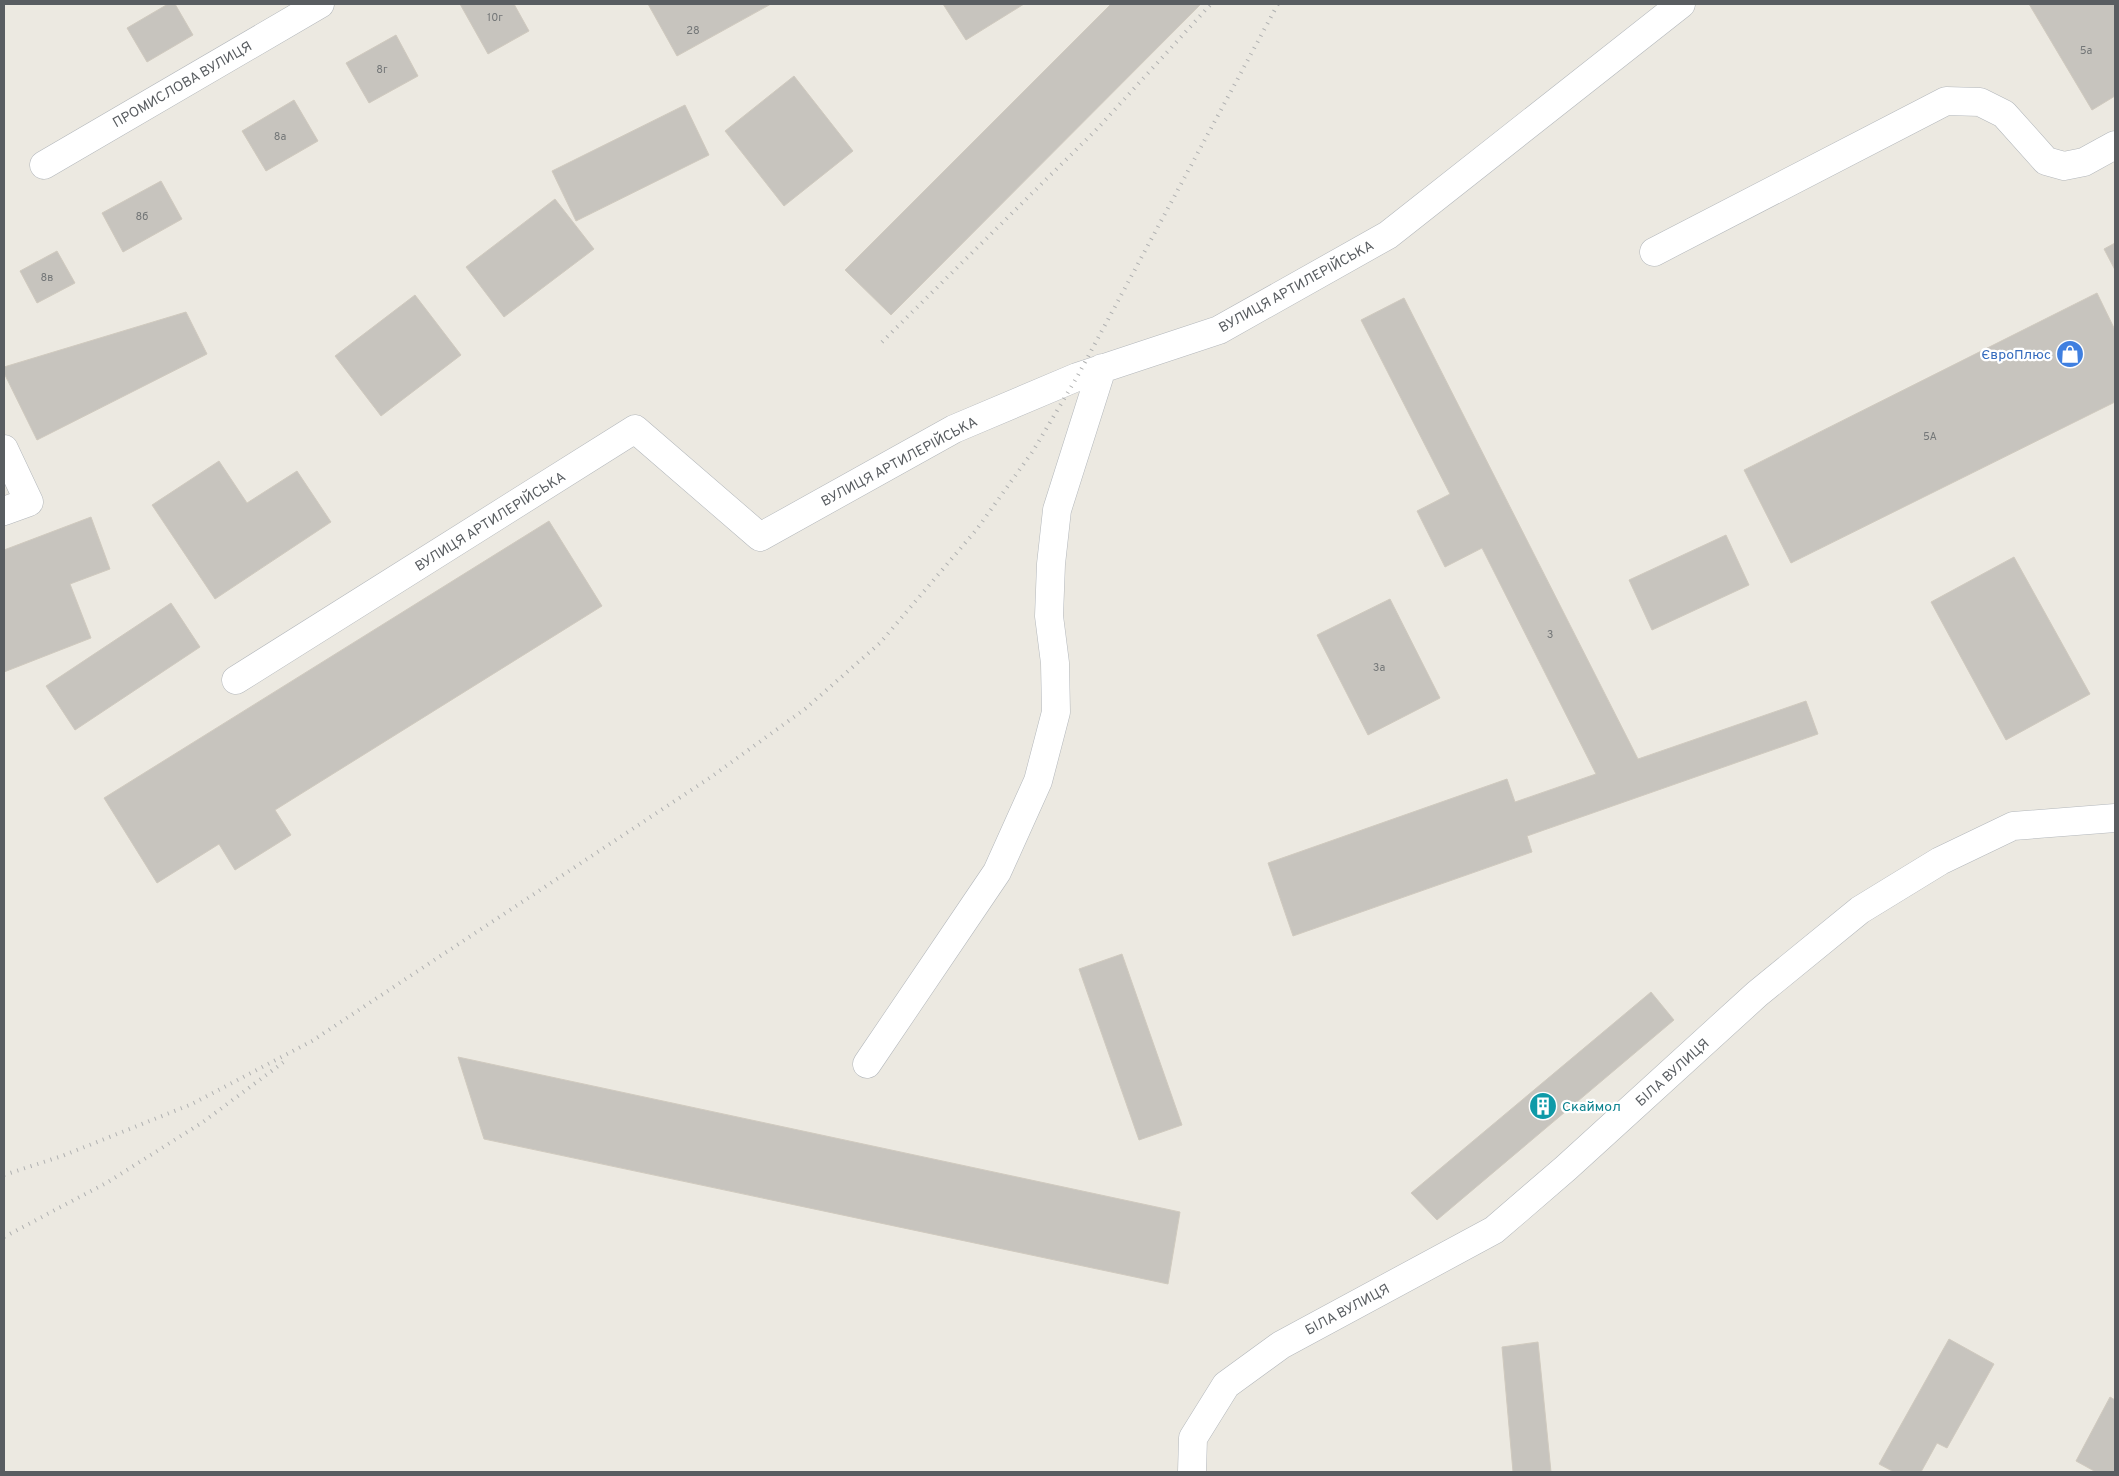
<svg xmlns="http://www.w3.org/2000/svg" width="2119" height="1476" font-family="Overpass,sans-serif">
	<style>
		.building { fill: #c7c4be; stroke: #d0cabf }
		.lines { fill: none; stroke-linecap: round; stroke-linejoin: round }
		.minor-casing { stroke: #b3b7bb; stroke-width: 29 }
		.minor { stroke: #fff; stroke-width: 28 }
		.rail { stroke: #b0b1b1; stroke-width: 4; stroke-dasharray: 1 6; stroke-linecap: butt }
		.labels { text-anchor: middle; stroke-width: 4.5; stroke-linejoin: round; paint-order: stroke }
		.number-label { font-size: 11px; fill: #747778 }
		.street-label { font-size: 14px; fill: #595d61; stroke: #fff }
		.shop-label { font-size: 14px; fill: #366cbe; stroke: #fff; text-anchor: end }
		.culture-label { font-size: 14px; fill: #0d838f; stroke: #fff; text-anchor: start }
	</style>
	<rect width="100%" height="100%" fill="#ece9e1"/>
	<!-- building -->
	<path class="building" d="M168 4H175L193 35 147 62 127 28Z
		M460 4H514L529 31 488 54Z
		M648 4H771L677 56Z
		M943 4H1024L966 40Z
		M1111 4H1201L891 315 845 270Z
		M2029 4H2115V96L2092 110Z
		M396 35 418 76 369 103 346 63Z
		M794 76 853 151 784 206 725 131Z
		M294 100 318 141 266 171 242 131Z
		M685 105 709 155 576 221 552 171Z
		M161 181 182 219 123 252 102 213Z
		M555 199 594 249 504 317 466 267Z
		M2115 243V270L2104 249Z
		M57 251 75 283 37 303 20 271Z
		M2097 293 2115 330V402L1791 563 1744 470Z
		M415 295 461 355 381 416 335 356Z
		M1404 298 1638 759 1806 701 1818 734 1527 836 1532 852 1293 936 1268 863 1507 779 1515 802 1596 774 1482 548 1445 567 1417 511 1450 494 1361 320Z
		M186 312 207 354 37 440 4 373V367Z
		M219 461 247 503 297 471 331 522 215 599 152 505Z
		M91 517 110 569 70 584 91 638 4 672V550Z
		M549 521 602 606 275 810 291 835 235 870 219 844 157 883 104 798Z
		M1726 535 1749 585 1652 630 1629 580Z
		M2014 557 2090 694 2006 740 1931 602Z
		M1390 599 1440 698 1368 735 1317 635Z
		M171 603 200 647 75 730 46 686Z
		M1122 954 1182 1125 1139 1140 1079 969Z
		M1651 992 1674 1020 1437 1220 1411 1193Z
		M458 1057 1180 1212 1168 1284 484 1139Z
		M1949 1339 1994 1364 1947 1448 1937 1443 1921 1472H1894L1879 1464Z
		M1538 1342 1551 1472H1513L1502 1347Z
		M2110 1397 2115 1400V1472H2096L2076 1461Z"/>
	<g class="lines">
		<!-- minor casing -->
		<g class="minor-casing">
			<path id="minor" d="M44 165 320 4
				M1654 252 1946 101 1980 102 2004 114 2046 161 2064 166 2084 162 2115 145
				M4 449 29 502 4 511
				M236 680 635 429 760 537 954 429 1077 377 1219 330 1388 235 1681 4
				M867 1064 997 872 1038 781 1056 712 1055 663 1049 616 1051 564 1057 510 1102 368
				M1192 1472 1193 1438 1226 1385 1281 1345 1494 1230 1566 1168 1757 994 1860 910 1940 861 2013 826 2115 818"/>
		</g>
		<!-- minor -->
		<use href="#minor" class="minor"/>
		<!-- rail -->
		<path class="rail" d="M882 342 1098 128 1211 4
			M4 1175 62 1156 192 1104 312 1041 711 777 805 709 880 643 977 529 1033 451 1077 377 1278 4
			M4 1237 108 1182 203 1122 285 1061"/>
	</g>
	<!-- icons -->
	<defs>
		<g id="shop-disc" transform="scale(1.4375)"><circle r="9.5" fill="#3f7fe0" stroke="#fff"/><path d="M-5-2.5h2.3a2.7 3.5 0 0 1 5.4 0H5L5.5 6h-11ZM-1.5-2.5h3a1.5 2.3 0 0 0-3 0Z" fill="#fff"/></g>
		<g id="building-disc" transform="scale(1.4375)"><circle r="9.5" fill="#0f9aa8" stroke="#fff"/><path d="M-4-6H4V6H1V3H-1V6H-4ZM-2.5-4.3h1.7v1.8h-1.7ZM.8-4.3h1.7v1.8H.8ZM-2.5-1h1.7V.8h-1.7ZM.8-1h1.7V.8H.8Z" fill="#fff"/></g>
	</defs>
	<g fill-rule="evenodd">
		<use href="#shop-disc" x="2070" y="354"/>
		<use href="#building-disc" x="1543" y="1106"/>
	</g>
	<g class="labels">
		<!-- number labels -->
		<g class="number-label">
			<text x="495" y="21">10г</text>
			<text x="693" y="34">28</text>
			<text x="2086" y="54">5а</text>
			<text x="382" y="73">8г</text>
			<text x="280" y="140">8а</text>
			<text x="142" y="220">8б</text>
			<text x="47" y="281">8в</text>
			<text x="1930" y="440">5А</text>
			<text x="1550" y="638">3</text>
			<text x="1379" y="671">3а</text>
		</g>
		<!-- street labels -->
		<g class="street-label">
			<text transform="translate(182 84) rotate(-30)" y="5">ПРОМИСЛОВА ВУЛИЦЯ</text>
			<text transform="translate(1296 286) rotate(-29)" y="5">ВУЛИЦЯ АРТИЛЕРІЙСЬКА</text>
			<text transform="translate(899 461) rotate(-28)" y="5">ВУЛИЦЯ АРТИЛЕРІЙСЬКА</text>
			<text transform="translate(490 521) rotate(-32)" y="5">ВУЛИЦЯ АРТИЛЕРІЙСЬКА</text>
			<text transform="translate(1672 1072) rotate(-42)" y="5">БІЛА ВУЛИЦЯ</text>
			<text transform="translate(1347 1309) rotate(-28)" y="5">БІЛА ВУЛИЦЯ</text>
		</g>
		<!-- shop labels -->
		<g class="shop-label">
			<text x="2051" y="359">ЄвроПлюс</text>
		</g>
		<!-- culture labels -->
		<g class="culture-label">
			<text x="1562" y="1111">Скаймол</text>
		</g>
	</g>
	<!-- border -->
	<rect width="2119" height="1476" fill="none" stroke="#595d61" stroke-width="10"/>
</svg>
